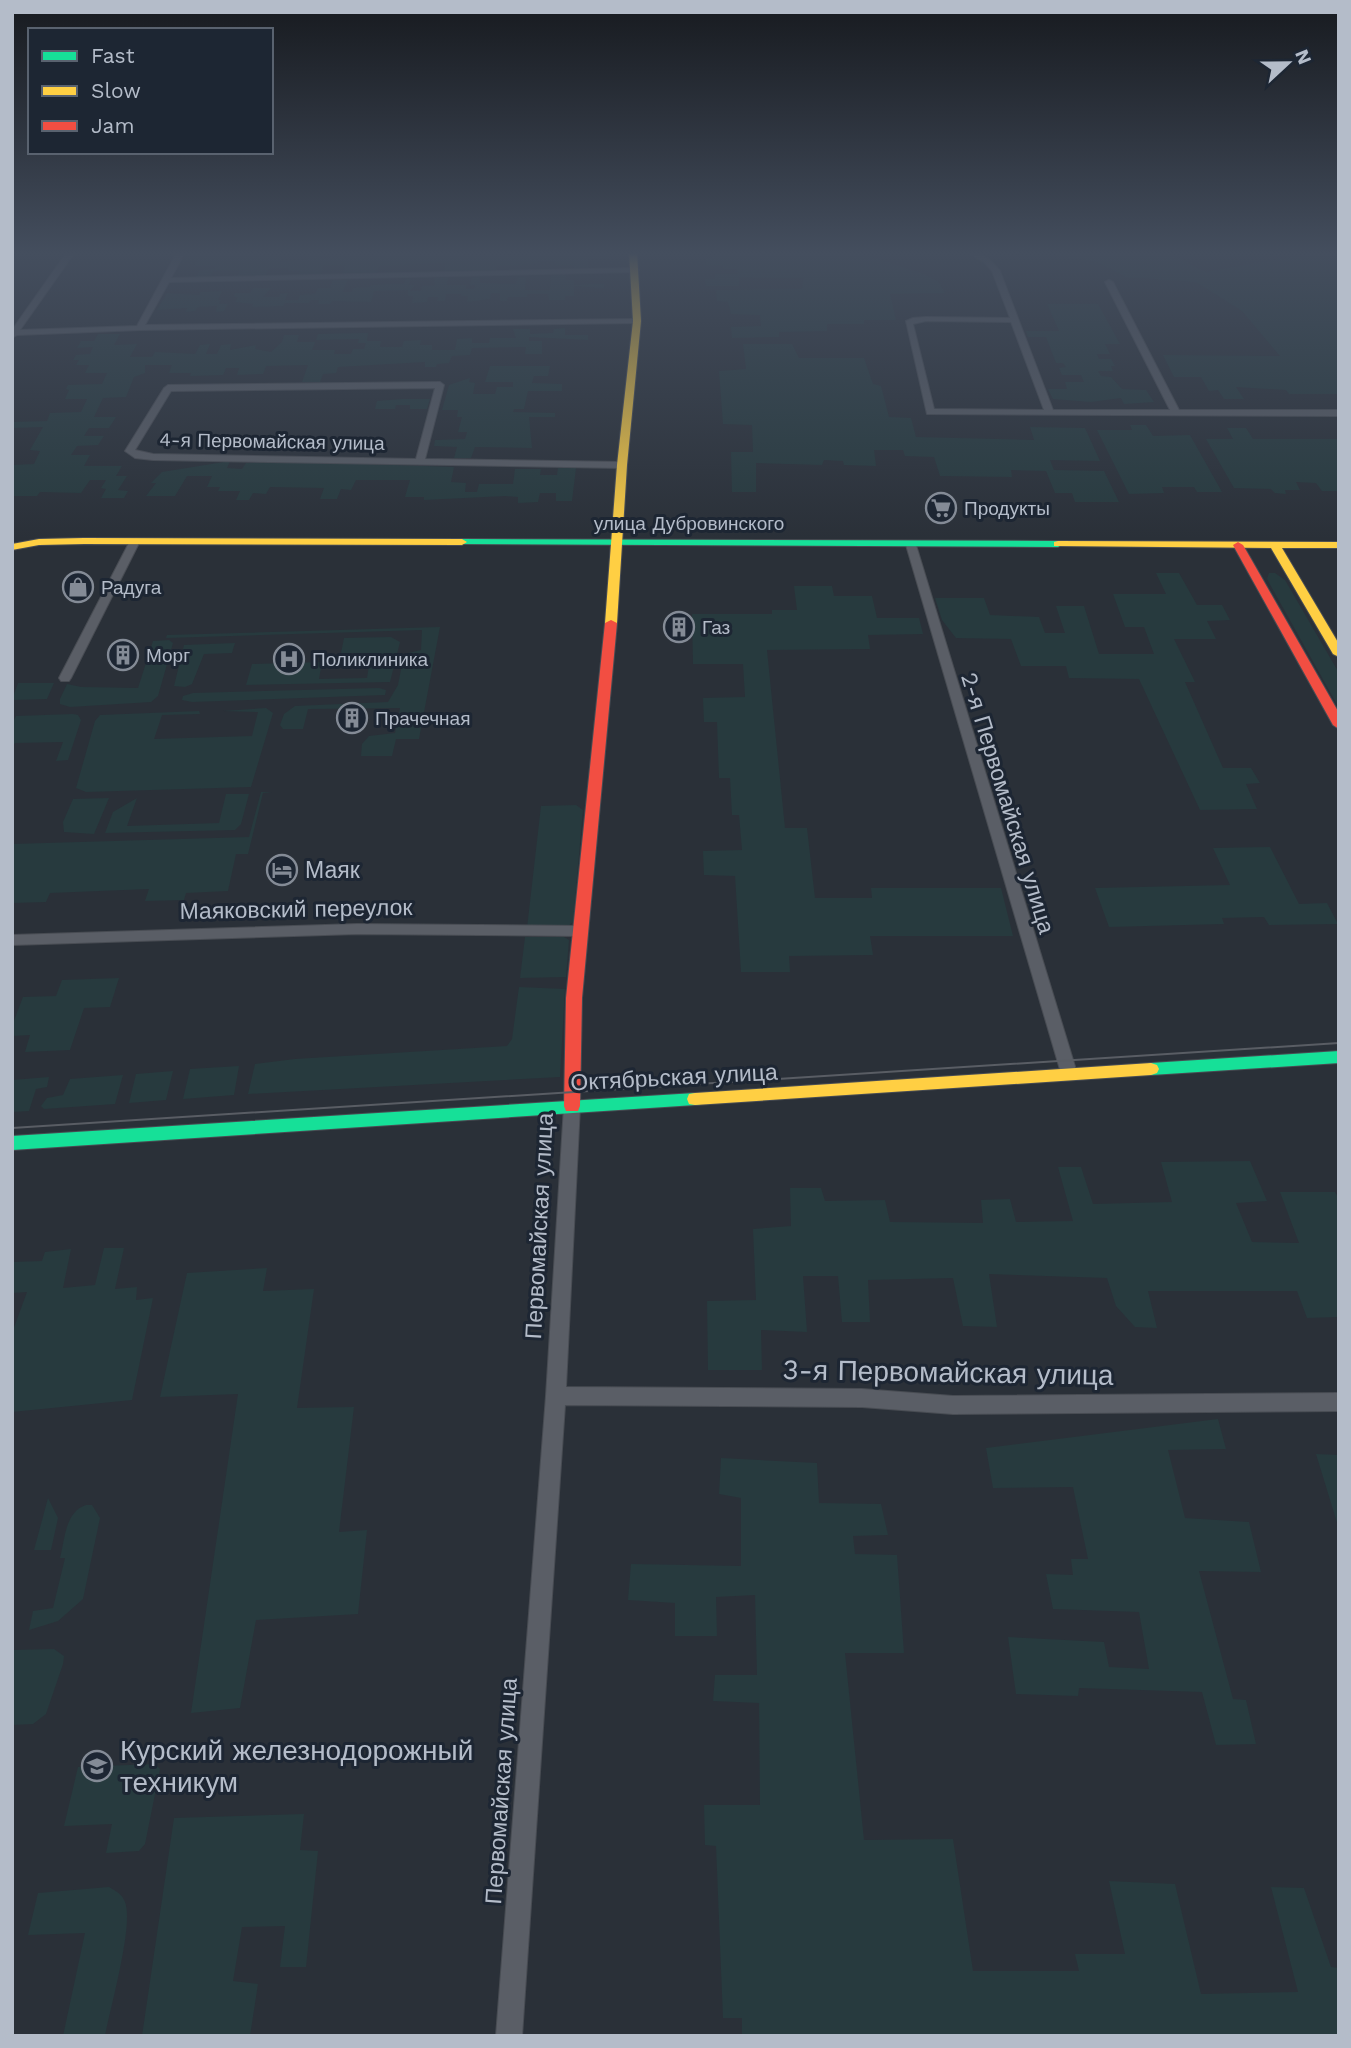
<svg xmlns="http://www.w3.org/2000/svg" width="1351" height="2048" font-family="'Work Sans',sans-serif">
	<style>
		.green { fill: #273a3e }
		.lines { fill: none; stroke-linecap: round; stroke-linejoin: round }
		.street-casing { stroke: #484c53; stroke-width: 2 }
		.fast-casing { stroke: #484c53; stroke-width: 2 }
		.slow-casing { stroke: #484c53; stroke-width: 2 }
		.jam-casing { stroke: #484c53; stroke-width: 2 }
		.street { fill: #5a5e66; fill-rule: evenodd }
		.fast { fill: #16e098; fill-rule: evenodd }
		.slow { fill: #ffcf43; fill-rule: evenodd }
		.jam { fill: #f24e42; fill-rule: evenodd }
		.tram { stroke: #595d64; stroke-width: 2 }
		.labels { text-anchor: middle; stroke-width: 6; stroke-linejoin: round; paint-order: stroke }
		.far-street-label { font-size: 19px; fill: #b4bcc9; stroke: #1d2633 }
		.far-poi-label { font-size: 19px; fill: #b4bcc9; stroke: #1d2633; text-anchor: start }
		.street-label { font-size: 23px; fill: #b4bcc9; stroke: #1d2633 }
		.poi-label { font-size: 23px; fill: #b4bcc9; stroke: #1d2633; text-anchor: start }
		.near-street-label { font-size: 28px; fill: #b4bcc9; stroke: #1d2633 }
		.near-poi-label { font-size: 28px; fill: #b4bcc9; stroke: #1d2633; text-anchor: start }
	</style>
	<rect width="100%" height="100%" fill="#2a3038"/>
	<!-- green -->
	<path class="green" d="M186 252H262L260 257H282L280 262 308 259 310 253H322L321 258 350 257 352 253 340 252H360V257H373L375 254 415 253V255L463 253V257H486V254L530 256V252H608V258L588 259V269H574V265H556L555 261H539L538 264 497 266 496 271 444 272 445 263 379 266 376 274 342 275 345 265H324L320 275 298 276 300 271H288V268L269 269 265 276 238 277 240 270 213 271 210 277H196L200 270 215 269 216 266H194L197 260H183Z
		M716 252H856L921 273 939 282 945 293 890 294 896 320H864V324H827V331L779 332V337L732 338 731 327 761 326 760 315 731 314 728 302 717 301 716 290 802 289 803 278 739 277V286H706L705 279H715V274H738L737 269H724L722 265H706V258L717 257Z
		M1036 252H1166L1206 272 1318 252H1339V394H1289L1286 390 1236 387 1244 399H1224L1218 390 1209 391 1201 377H1174L1163 355 1280 356 1242 311 1196 282 1126 277 1097 262Z
		M566 274V280H574V285L604 284V288L574 286V296H565V300H549L548 294H527V297H508L507 301H500V293H491L490 299 467 302 468 296H462L461 294H446L445 301H437L438 297H428L427 302 412 303 413 296H408V290L374 291 371 302 332 301 330 304H318L319 300H311L309 303H285L283 306 252 307 253 304 235 302 238 297H234L235 293H250L253 288H271L263 297H279L280 294 288 293 285 300H298L300 295 315 294 318 288H330L333 280H347L343 292H352L353 288 370 287 371 285 404 284 406 279H411L409 285H415L410 291H421L422 286 435 285 434 278H448L447 285H466V289H474L475 285H470L472 277 480 276V283L516 284 517 277H526L525 290H550L551 275Z
		M222 291 218 300H221L219 304H228L224 311 216 312 217 306 198 307 195 311 186 312 187 308 157 310 167 293 199 295 201 292Z
		M1047 304H1098L1120 344H1105L1110 354H1097L1099 359H1111L1115 366H1111L1113 371H1098L1101 376 1111 377 1122 389 1146 390 1154 402 1124 404 1121 398 1091 402 1053 399 1048 389H1067L1065 382H1084L1081 375H1062L1059 368 1066 367 1063 363H1056L1046 337H1028L1026 331H1059Z
		M565 328V335H588V340L529 337V341H542V354H525L526 347 472 348 470 355 452 356 449 363 437 364 436 367H425V362L338 367 336 373 323 374 320 382H302L308 365 266 366 263 374 237 375 239 368H226L223 375 190 376 191 373H169L172 365H145V373L134 377 126 397 103 398 94 417H116L109 428H89L84 436H104L98 445 77 446 71 455H90L84 466H122L116 476H127L118 490 128 491 124 498H101L106 489 101 488 106 480H90L81 493 40 492 37 496H12V465L34 464 40 451 30 450 43 427 12 428V422L47 421 50 413 81 412 87 399H65L69 390 66 389 68 385 102 384 107 373H85L89 365H76L79 360H73L76 355 90 354 93 347 77 348 81 341H94L98 334H120L114 345 137 344 130 357H152L155 352 195 354 200 345 210 344 206 354H217L221 345 231 344 230 350 256 345 255 349 271 352 282 342 284 335H299L297 342H315L312 350H335L334 354H351L353 349H364L366 343H358L359 339 316 340 318 334 368 333 367 341H381L380 347H402L404 341 421 340 420 345H432V350H455L457 339 472 338V343H489L490 338H516L513 329H530V334L553 333 554 329Z
		M743 344H792L799 358H864L873 384 881 386 889 417 911 418 916 437 1034 440 1030 427 1085 428 1100 461 1050 460 1054 470 1104 471 1119 502H1075L1072 493H1055L1046 471 1011 470 1012 477 940 476 934 457 905 456 903 450H874L876 466 844 465 843 461 824 460 822 465 756 463V492H732L731 452H753L752 425 723 424 719 371 746 369Z
		M490 366H550L548 376H534L532 383 562 384V391H528L524 409H514L513 412 555 413V417H529L532 448 475 447 471 458H454L457 447 434 446 435 440 465 439 467 432H458L462 417H457L458 410H442L449 385 470 378 469 382 475 383 473 394H495L497 387H513V382H485Z
		M402 399H430L427 409H410V405H396L395 409H375L377 401Z
		M1130 425H1146L1153 436 1190 435 1222 492H1197L1194 487H1162L1164 493 1129 494 1097 430H1132Z
		M1227 428H1246L1253 439H1339V491H1322L1316 483 1296 482 1300 490H1285L1286 494 1275 493 1271 489 1234 488 1206 439H1233Z
		M230 461 227 468 242 469 246 463 276 461 454 467 451 482 466 483 465 492H477L479 484H513L515 469H541L540 475H557L558 468H576L572 501H556V493H540L538 502 518 503V497L505 496 424 500V497H405L410 480H356L351 490 341 489 337 499H320L324 488 270 487 266 494 253 493 249 500H236L240 491H218L220 487H207L212 476H187L175 496H146L156 483H151L162 472Z
		M1156 573H1179L1197 605H1222L1230 620 1207 621 1216 639H1174L1195 682H1185L1223 768H1251L1260 783 1246 784 1257 809 1200 810 1139 679 1069 678 1066 666H1021L1011 639 956 638 942 620 935 598H984L990 615 1039 617 1045 633H1065L1056 606H1084L1099 654H1154L1144 627H1125L1113 594H1166Z
		M1269 573H1275L1285 580 1339 673V708L1267 579Z
		M794 586H832L834 596H872L877 618H919L923 634 868 635 870 649 767 650 785 828H807L815 898H872L871 888H1001L1013 936H870L873 955 789 956 790 972H741L735 876 704 875 703 851 742 850 739 815H732L730 778H719L717 722H704L703 698 745 697 743 664H693L692 614H772V610H797Z
		M440 627 419 739H396L392 756H361L362 744 369 736 395 733 400 708 308 709 303 729H283L280 725 284 714 295 706 388 702 398 685 404 654 421 650 422 630 166 638 167 635Z
		M391 637 400 642 390 682 246 685 252 664 322 662 319 679 367 678 371 653H341L344 638Z
		M169 640 173 643 158 696 151 702 70 707 60 704V699L67 684 81 687 138 688 153 641Z
		M235 643 232 653 204 654 192 684 185 687 174 686 184 645Z
		M18 683H54L47 699 12 700Z
		M379 688 386 690 385 695 192 702 182 700 183 696 193 693Z
		M266 708 273 713 251 787 86 792 76 788 95 721 100 715 199 711 200 714 162 715 154 739 252 736 258 712 223 711Z
		M73 714 78 715 81 720 68 760 56 761 63 742 15 743 12 748V724L16 716Z
		M261 792H272L263 793 248 854H236L228 891 186 893 184 900 145 901 149 889 50 893 46 902 12 903V844L249 837Z
		M226 794H249L241 824 235 830 105 833 113 812 137 798 127 826 219 823Z
		M109 798 94 834 64 832 63 822 73 799Z
		M576 805 583 810 573 922 568 926 527 928 541 806Z
		M1270 847 1299 904 1327 903 1338 924 1269 925 1264 917 1222 918 1224 924 1109 927 1095 888 1230 885 1213 848Z
		M525 937H564L569 940 566 977 520 978Z
		M119 978 110 1007 84 1008 70 1050 25 1052 30 1035 12 1036V1026L23 997 56 996 62 980Z
		M519 987 565 989 560 1077 248 1094 255 1064 295 1059 507 1046 512 1039Z
		M239 1066 234 1095 183 1099 190 1069Z
		M173 1071 166 1100 129 1103 136 1074Z
		M123 1075 115 1104 44 1109 41 1106 47 1098 63 1095 70 1079Z
		M49 1077 47 1087 36 1089 29 1111 12 1112V1080Z
		M1250 1161 1267 1201 1236 1203 1252 1242 1299 1243 1280 1192H1335L1339 1199V1317L1307 1318 1297 1291H1148L1157 1328 1135 1327 1116 1306 1107 1278 989 1274 997 1327 963 1326 953 1278 868 1280 870 1322H842L838 1276H803L807 1332 761 1330 762 1370H708L707 1301 756 1300 753 1229 791 1226 790 1188H821L825 1201 885 1200 890 1222 983 1223 981 1200 1010 1199 1016 1222 1073 1221 1058 1167H1081L1093 1204 1172 1202 1161 1162Z
		M104 1248H124L115 1289 137 1287 136 1300 153 1298 132 1400 12 1412V1333L27 1292 12 1293V1262L42 1261 45 1252 71 1249 63 1288 95 1285Z
		M267 1268 263 1291 314 1289 297 1408 354 1407 339 1532 367 1530 358 1614 256 1620 240 1708 191 1713 238 1394 160 1397 187 1273Z
		M1218 1419 1226 1449 1168 1450 1185 1518 1249 1522 1261 1572 1199 1571 1233 1699 1246 1700 1256 1744 1216 1745 1202 1692 1079 1688 1078 1696 1016 1694 1008 1637 1104 1642 1109 1667 1149 1669 1139 1612 1053 1609 1046 1574 1073 1575 1071 1559H1088L1073 1487 993 1488 986 1448Z
		M1316 1454 1339 1455V1529Z
		M721 1458 817 1463 819 1503 881 1504 888 1535 853 1536 855 1554 897 1555 904 1653H845L864 1840 953 1839 973 1971H1079L1075 1954H1125L1109 1881 1175 1884 1201 1994 1298 1992 1271 1887 1304 1888 1331 1967 1339 1968V2036H742V2018H723L716 1846 705 1845 704 1805H760L759 1703 713 1701 715 1675H757L755 1595 716 1597 717 1636H675V1603L628 1600 631 1564 741 1566V1498L719 1494Z
		M48 1498 58 1518 51 1550H34Z
		M86 1505H92L100 1518 83 1599 58 1621 29 1630 33 1611 53 1608 65 1558H60C65 1539 65 1512 86 1505Z
		M54 1649 64 1656 63 1664 46 1714 33 1724 12 1725V1650Z
		M155 1764 160 1769 145 1844 139 1851 106 1853 112 1824 64 1826 78 1767Z
		M304 1814 300 1850 318 1851 306 1967H280L285 1926 242 1927 233 1981 258 1984 250 2036H142L174 1818Z
		M109 1887C116 1891 122 1894 125 1902 134 1925 110 2008 105 2036H63L85 1933 28 1935 38 1893Z"/>
	<g class="lines">
		<!-- street casing -->
		<g class="street-casing">
			<path id="street" d="M67 252H75L20 330 137 326 177 252H185L171 278 635 268 639 270 635 272 169 282 145 325 637 319 641 321 637 323 140 330 17 335 12 338V330Z
				M967 252C982 252 991 260 1000 271L1053 410H1170L1105 282 1109 280 1113 282 1179 410H1339V416L927 414 906 321 913 318 926 317 1010 318 992 271 985 263ZM926 321 1011 322 1044 410 934 409 913 324Z
				M440 382 444 385 425 459 622 462 627 465 622 468 153 460 135 458 125 451 164 388 168 385ZM435 388 416 459 153 454 135 450 171 391Z
				M131 539 140 541 71 678 69 681H61L59 678Z
				M911 542 916 545 1077 1073 1075 1077H1063L1061 1073 906 545Z
				M357 924 581 926 588 931 581 936 357 934 12 945V935Z
				M572 1100 578 1101 580 1106 566 1387 862 1389 953 1396 1339 1393V1411L953 1414 862 1407 565 1405 522 2036H496L546 1396 564 1106 566 1101Z"/>
		</g>
		<!-- fast casing -->
		<g class="fast-casing">
			<path id="fast" d="M462 539 1058 541 1063 544 1058 547 458 544V540Z
				M1339 1051V1063L1151 1075 1145 1073 1143 1069 1145 1065 1151 1063Z
				M695 1093 701 1094 703 1099 701 1104 695 1105 12 1150V1136Z"/>
		</g>
		<!-- slow casing -->
		<g class="slow-casing">
			<path id="slow" d="M629 252H637L641 321 627 465 617 623 611 626 605 623 617 465 633 321Z
				M84 538 462 539 467 542 462 545 84 544 39 545 12 550V544L39 539Z
				M1058 541 1339 542V548H1282L1339 644V657L1333 654 1271 548 1054 546V542Z
				M1151 1063 1157 1065 1159 1069 1157 1073 1151 1075 695 1105 689 1104 687 1099 689 1094 695 1093Z"/>
		</g>
		<!-- jam casing -->
		<g class="jam-casing">
			<path id="jam" d="M1238 542 1243 545 1339 713V729L1333 725 1233 545Z
				M611 620 617 623 582 998 580 1106 578 1111H566L564 1106 566 998 605 623Z"/>
		</g>
		<!-- street -->
		<use href="#street" class="street"/>
		<!-- fast -->
		<use href="#fast" class="fast"/>
		<!-- slow -->
		<use href="#slow" class="slow"/>
		<!-- jam -->
		<use href="#jam" class="jam"/>
		<!-- tram -->
		<path class="tram" d="M12 1128 1339 1043"/>
	</g>
	<!-- sky -->
	<linearGradient id="sky" x2="0" y2="1"><stop stop-color="#171a1f"/><stop offset="0.47" stop-color="#444e5e"/><stop offset="1" stop-color="#444e5e" stop-opacity="0"/></linearGradient>
	<rect width="1351" height="539" fill="url(#sky)"/>
	<!-- icons -->
	<defs>
		<g id="supermarket-ring" transform="scale(1.575)"><circle r="9.5" fill="#1d2633" stroke="#848b96" stroke-width="1.5"/><path d="M-6-5.5h2.5l.6 2H6L4.5 2H-2.5L-4.4-4H-6ZM-1.5 3.2a1.3 1.3 0 1 0 .1 0ZM3 3.2a1.3 1.3 0 1 0 .1 0Z" fill="#848b96"/></g>
		<g id="shop-ring" transform="scale(1.575)"><circle r="9.5" fill="#1d2633" stroke="#848b96" stroke-width="1.5"/><path d="M-5-2.5h2.3a2.7 3.5 0 0 1 5.4 0H5L5.5 6h-11ZM-1.5-2.5h3a1.5 2.3 0 0 0-3 0Z" fill="#848b96"/></g>
		<g id="building-ring" transform="scale(1.575)"><circle r="9.5" fill="#1d2633" stroke="#848b96" stroke-width="1.5"/><path d="M-4-6H4V6H1V3H-1V6H-4ZM-2.5-4.3h1.7v1.8h-1.7ZM.8-4.3h1.7v1.8H.8ZM-2.5-1h1.7V.8h-1.7ZM.8-1h1.7V.8H.8Z" fill="#848b96"/></g>
		<g id="hospital-ring" transform="scale(1.575)"><circle r="9.5" fill="#1d2633" stroke="#848b96" stroke-width="1.5"/><path d="M-5-5h3v3.5h4V-5h3V5h-3V1.5h-4V5h-3Z" fill="#848b96"/></g>
		<g id="hotel-ring" transform="scale(1.575)"><circle r="9.5" fill="#1d2633" stroke="#848b96" stroke-width="1.5"/><path d="M-6-4.5h1.5V1H6V5H4.5V3h-9V5H-6ZM-4 0a1.8 1.8 0 1 1 3.6 0ZM.5 0V-2.5h3Q6-2.5 6 0Z" fill="#848b96"/></g>
		<g id="university-ring" transform="scale(1.575)"><circle r="9.5" fill="#1d2633" stroke="#848b96" stroke-width="1.5"/><path d="M0-5L7-2L0 1L-7-2ZM-4 1L0 2.5L4 1V4Q0 6-4 4Z" fill="#848b96"/></g>
	</defs>
	<g fill-rule="evenodd">
		<use href="#supermarket-ring" x="941" y="508"/>
		<use href="#shop-ring" x="78" y="587"/>
		<use href="#building-ring" x="679" y="627"/>
		<use href="#building-ring" x="123" y="655"/>
		<use href="#hospital-ring" x="289" y="659"/>
		<use href="#building-ring" x="352" y="718"/>
		<use href="#hotel-ring" x="282" y="870"/>
		<use href="#university-ring" x="97" y="1766"/>
	</g>
	<g class="labels">
		<!-- far-street labels -->
		<g class="far-street-label">
			<text transform="translate(272 441) rotate(1)" y="7">4-я Первомайская улица</text>
			<text x="689" y="530">улица Дубровинского</text>
		</g>
		<!-- far-poi labels -->
		<g class="far-poi-label">
			<text x="964" y="515">Продукты</text>
			<text x="101" y="594">Радуга</text>
			<text x="702" y="634">Газ</text>
			<text x="146" y="662">Морг</text>
			<text x="312" y="666">Поликлиника</text>
			<text x="375" y="725">Прачечная</text>
		</g>
		<!-- street labels -->
		<g class="street-label">
			<text transform="translate(1008 803) rotate(73)" y="8">2-я Первомайская улица</text>
			<text transform="translate(296 909) rotate(-1)" y="8">Маяковский переулок</text>
			<text transform="translate(674 1077) rotate(-3)" y="8">Октябрьская улица</text>
			<text transform="translate(539 1226) rotate(-87)" y="8">Первомайская улица</text>
			<text transform="translate(501 1791) rotate(-86)" y="8">Первомайская улица</text>
		</g>
		<!-- poi labels -->
		<g class="poi-label">
			<text x="305" y="878">Маяк</text>
		</g>
		<!-- near-street labels -->
		<g class="near-street-label">
			<text transform="translate(948 1372) rotate(1)" y="10">3-я Первомайская улица</text>
		</g>
		<!-- near-poi labels -->
		<g class="near-poi-label">
			<text x="120" y="1760">Курский железнодорожный<tspan x="120" dy="32">техникум</tspan></text>
		</g>
	</g>
	<!-- border -->
	<rect width="1351" height="2048" fill="none" stroke="#b4bcc9" stroke-width="28"/>
	<!-- legend -->
	<rect x="28" y="28" width="245" height="126" fill="#1d2633" stroke="#59626f" stroke-width="2"/>
	<rect x="42" y="51" width="35" height="10" fill="#16e098" stroke="#59626f" stroke-width="2"/>
	<text x="91" y="63" font-size="21" fill="#b4bcc9">Fast</text>
	<rect x="42" y="86" width="35" height="10" fill="#ffcf43" stroke="#59626f" stroke-width="2"/>
	<text x="91" y="98" font-size="21" fill="#b4bcc9">Slow</text>
	<rect x="42" y="121" width="35" height="10" fill="#f24e42" stroke="#59626f" stroke-width="2"/>
	<text x="91" y="133" font-size="21" fill="#b4bcc9">Jam</text>
	<!-- north arrow -->
	<g transform="translate(1288 63) rotate(68)" stroke="#1d2633" stroke-width="5" paint-order="stroke">
	<path d="M0-5L12 26L0 18L-12 26Z" fill="#b4bcc9"/>
	<text y="-10" font-size="19" font-weight="bold" text-anchor="middle" fill="#b4bcc9">N</text>
	</g>
</svg>
